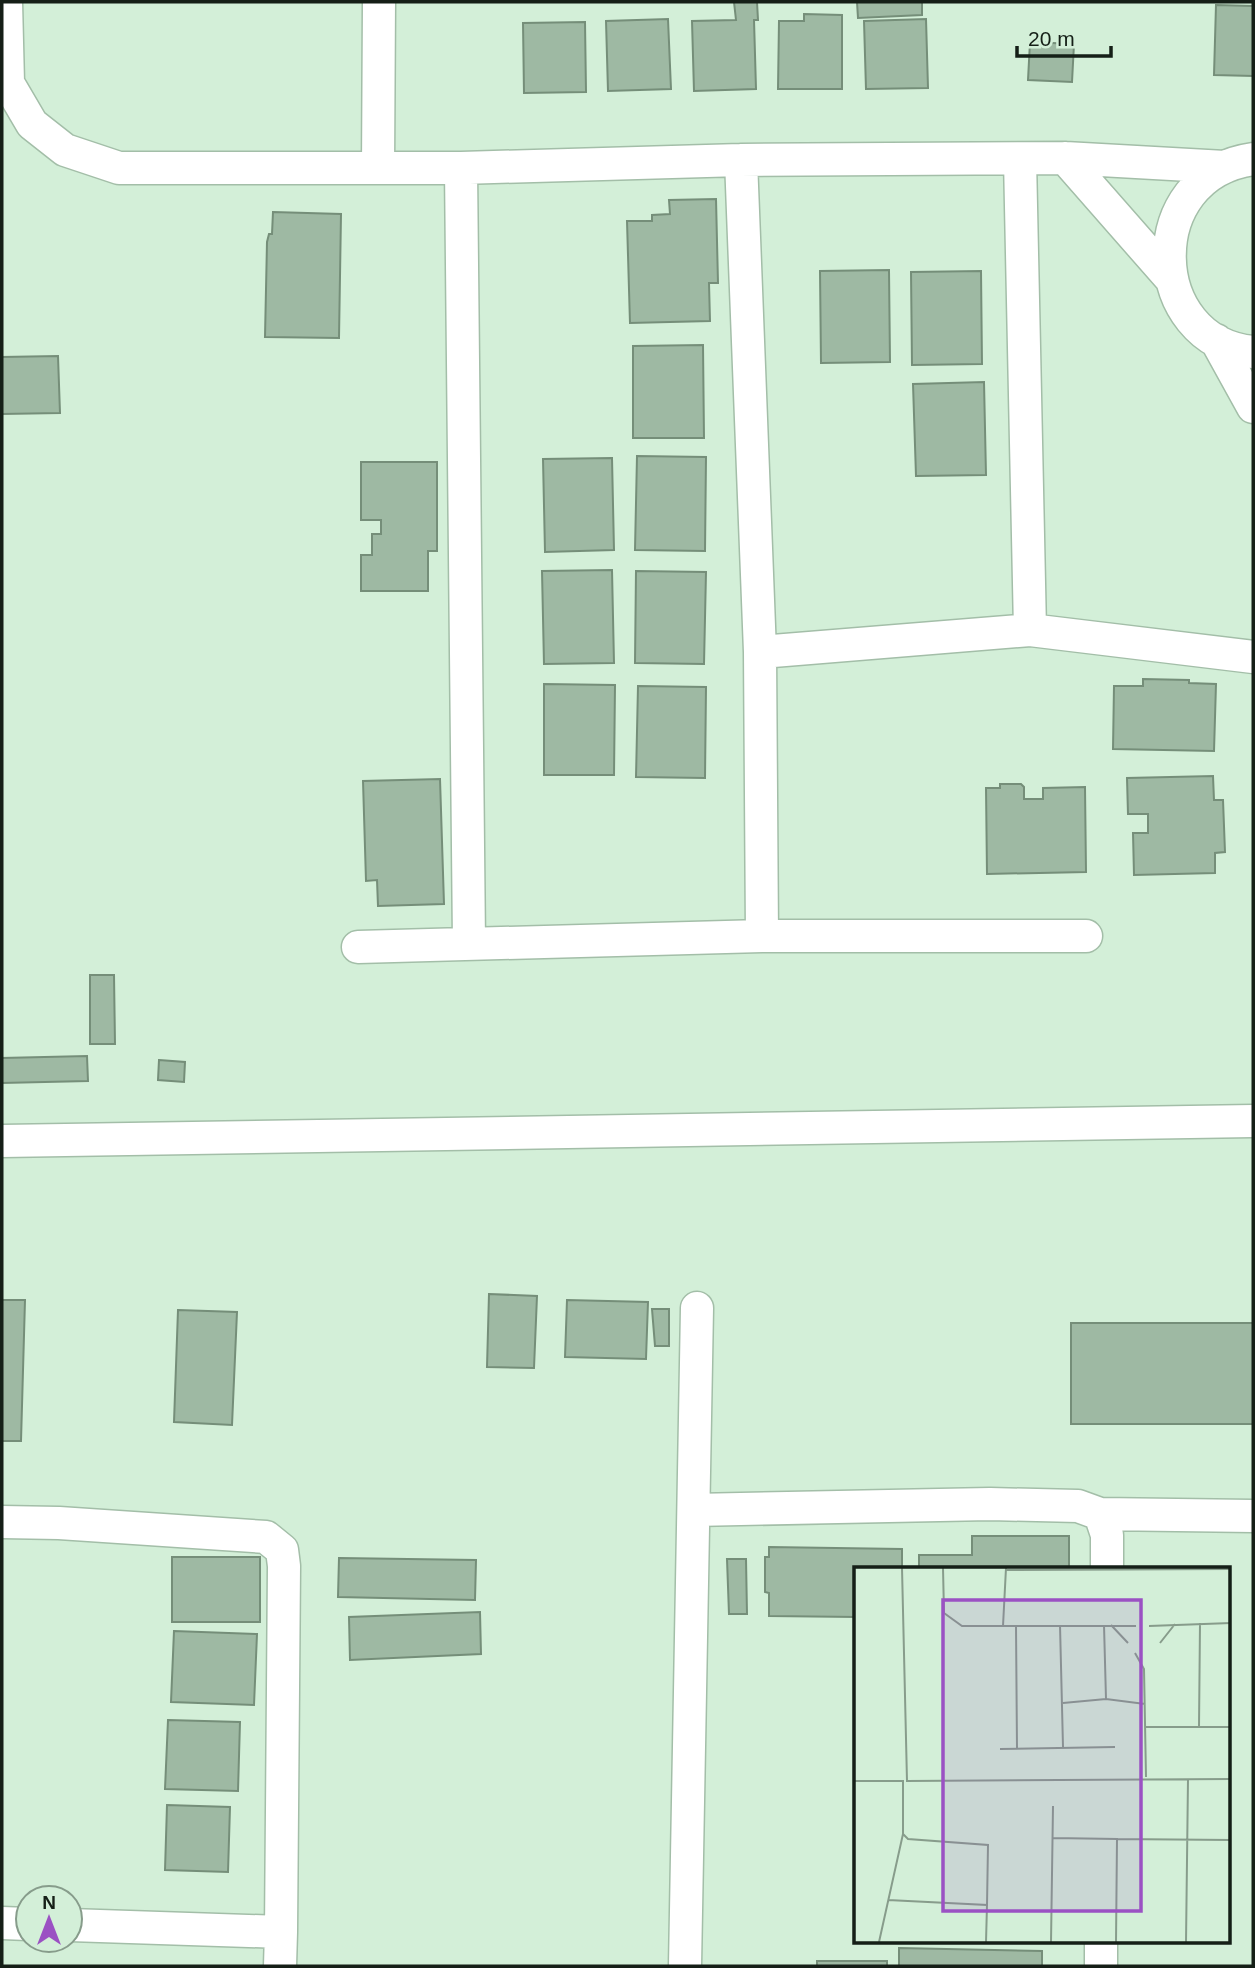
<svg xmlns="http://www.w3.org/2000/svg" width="1255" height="1968" font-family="Helvetica,sans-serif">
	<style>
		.building { fill: #9eb9a3; stroke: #758e79; stroke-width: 2 }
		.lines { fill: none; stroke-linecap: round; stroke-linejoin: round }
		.minor-casing { stroke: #a3bea8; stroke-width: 35 }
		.minor { stroke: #fff; stroke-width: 32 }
		.inset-road { fill: none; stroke: #879c8b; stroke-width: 2 }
		.view { fill: #9b51c3; fill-opacity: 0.15; stroke: #9b51c3; stroke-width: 3.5 }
		.inset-edge { fill: none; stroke: #151f17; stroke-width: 3.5 }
	</style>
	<rect width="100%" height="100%" fill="#d3efd8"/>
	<!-- building -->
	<path class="building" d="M734 2H757L758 20H754L756 89 694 91 692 21 736 20Z
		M857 2H922V15L858 18Z
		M1216 5 1253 6V76L1214 75Z
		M804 14 842 15V89H778L779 21H804Z
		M668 19 671 89 608 91 606 21Z
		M926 19 928 88 866 89 864 21Z
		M585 22 586 92 524 93 523 23Z
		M1030 42 1074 44 1072 82 1028 80Z
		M716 199 718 283H709L710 321 630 323 627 221H652V215L670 214 669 200Z
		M273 212 341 214 339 338 265 337 267 242 269 234H272Z
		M889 270 890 362 821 363 820 271Z
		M981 271 982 364 912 365 911 272Z
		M703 345 704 438H633V346Z
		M58 356 60 413 2 414V357Z
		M984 382 986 475 916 476 913 384Z
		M637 456 706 457 705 551 635 550Z
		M612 458 614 550 545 552 543 459Z
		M361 462H437V551H428V591H361V555H372V534H381V520H361Z
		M612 570 614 663 544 664 542 571Z
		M636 571 706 572 704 664 635 663Z
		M1143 679 1189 680V683L1216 684 1214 751 1113 749 1114 686H1143Z
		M544 684 615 685 614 775H544Z
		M638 686 706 687 705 778 636 777Z
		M1213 776 1214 800H1223L1225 852 1215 853V873L1134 875 1133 833H1148V814H1128L1127 778Z
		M440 779 444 904 378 906 377 880 366 881 363 781Z
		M1000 784H1021L1024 787V799H1043V788L1085 787 1086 872 987 874 986 788H1000Z
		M90 975H114L115 1044H90Z
		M87 1056 88 1081 2 1083V1058Z
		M159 1060 185 1062 184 1082 158 1080Z
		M489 1294 537 1296 534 1368 487 1367Z
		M2 1300H25L21 1441H2Z
		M567 1300 648 1302 646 1359 565 1357Z
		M652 1309H669V1346H655Z
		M178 1310 237 1312 232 1425 174 1422Z
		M1071 1323H1253V1424H1071Z
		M972 1536H1069V1569H919V1555H972Z
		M769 1547 902 1549V1569H856V1617L769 1616V1593L765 1592V1557H769Z
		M172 1557H260V1622H172Z
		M339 1558 476 1560 475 1600 338 1597Z
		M727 1559H746L747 1614H729Z
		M480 1612 481 1654 350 1660 349 1617Z
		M174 1631 257 1634 254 1705 171 1702Z
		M168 1720 240 1722 238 1791 165 1789Z
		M167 1805 230 1807 228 1872 165 1870Z
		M899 1948 1042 1951V1966H899Z
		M817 1961H887V1966H817Z"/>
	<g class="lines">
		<!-- minor casing -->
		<g class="minor-casing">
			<path id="minor" d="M6 2 8 83 32 124 65 150 119 168H461L741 160 1065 158 1225 167
				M1065 158 1172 280
				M1020 159 1030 630
				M1253 159C1139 175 1145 342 1253 352
				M741 160 760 652 762 936
				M378 168 379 2
				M461 168 469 943
				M1216 340 1253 407
				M760 652 1030 630 1253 657
				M358 947 762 936H1086
				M2 1141 1253 1121
				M694 1510 990 1504 1078 1506 1100 1514 1107 1535V1569
				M1100 1514 1253 1516
				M2 1522 59 1523 266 1537 282 1550 284 1566 281 1932
				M2 1923 28 1924
				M70 1925 281 1932 280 1966
				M685 1966 697 1308
				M1101 1966V1942"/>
		</g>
		<!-- minor -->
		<use href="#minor" class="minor"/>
	</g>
	<!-- overview -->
	<g transform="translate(854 1567)">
		<rect width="376" height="376" fill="#d3efd8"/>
		<path class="inset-road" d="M48 1 53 214 377 212M89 1 90 46 108 59H282M151 3 377 2M206 58 209 180M250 58 252 132M257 58 274 76M149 59 152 1M162 59 163 182M295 59 377 56M306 76 321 57M281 86 290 102 292 210M209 136 252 132 291 137M291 160H377M345 160 346 56M146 182 261 180M0 214H50M49 267 54 272 134 278 133 338M199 271 263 272 262 375M263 272 377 273M34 333 133 338 132 375M25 375 49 267V214M197 375 199 239M332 375 334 212"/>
		<path class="view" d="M89 33H287V344H89Z"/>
		<rect width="376" height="376" class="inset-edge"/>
	</g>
	<!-- border -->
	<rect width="1255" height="1968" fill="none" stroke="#151f17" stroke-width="7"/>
	<!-- north arrow -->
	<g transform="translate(49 1919)"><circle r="33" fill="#d3efd8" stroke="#879c8b" stroke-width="2"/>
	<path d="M0-5L12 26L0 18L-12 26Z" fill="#9b51c3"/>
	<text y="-10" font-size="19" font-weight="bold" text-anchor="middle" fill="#151f17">N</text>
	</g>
	<!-- scale -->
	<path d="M1017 46v10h94v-10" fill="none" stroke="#151f17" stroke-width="3.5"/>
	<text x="1028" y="46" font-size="21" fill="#151f17" stroke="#d3efd8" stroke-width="5" paint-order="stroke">20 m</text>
</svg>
